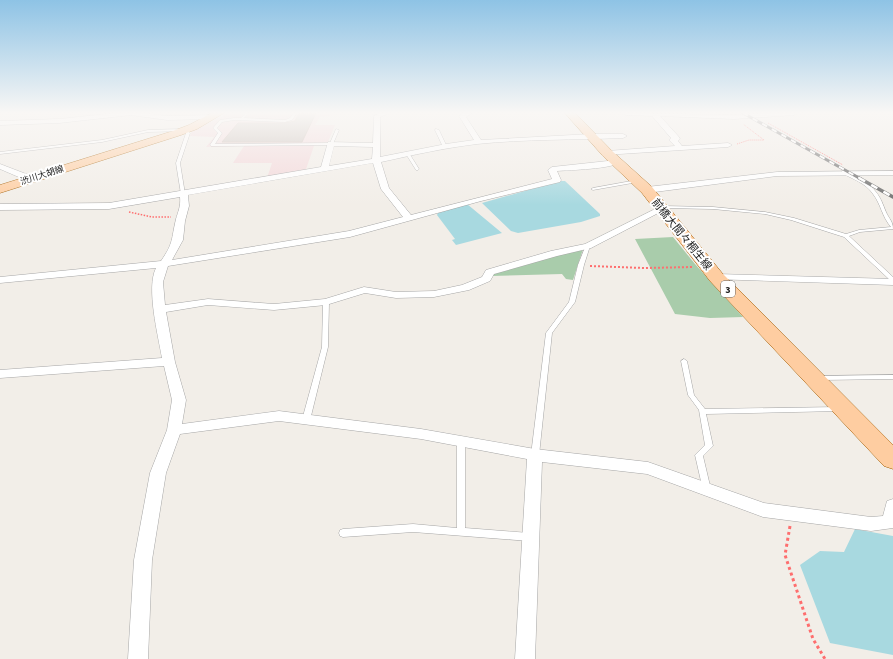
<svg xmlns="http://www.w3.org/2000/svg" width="893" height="659" font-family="'Source Sans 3','Noto Sans JP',sans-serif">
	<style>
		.commercial { fill: #f3d8da }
		.cemetery { fill: #a9ccab }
		.water { fill: #a8d9e0 }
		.building { fill: #c7bdb7; stroke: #c4b3aa }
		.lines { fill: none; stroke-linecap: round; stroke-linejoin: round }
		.lane-casing { stroke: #a6a6a6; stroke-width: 1 }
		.street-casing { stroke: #a6a6a6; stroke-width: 1 }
		.primary-casing { stroke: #a05b00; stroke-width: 1 }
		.path-far3 { stroke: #fe6e6e; stroke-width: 1; stroke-dasharray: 1 1; stroke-linecap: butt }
		.path-far2 { stroke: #fe6e6e; stroke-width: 1.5; stroke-dasharray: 1.5 1.5; stroke-linecap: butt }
		.path-far1 { stroke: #fe6e6e; stroke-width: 2; stroke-dasharray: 2 2; stroke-linecap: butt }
		.path { stroke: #fe6e6e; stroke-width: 3; stroke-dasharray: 3 3; stroke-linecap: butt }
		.lane { fill: #fff; fill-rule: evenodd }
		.street { fill: #fff; fill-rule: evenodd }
		.primary { fill: #fecda1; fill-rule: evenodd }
		.rail-far1-casing { stroke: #707070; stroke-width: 3 }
		.rail-casing { stroke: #707070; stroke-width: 3.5 }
		.rail-far1 { stroke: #fff; stroke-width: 2; stroke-dasharray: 5.5; stroke-linecap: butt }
		.rail { stroke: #fff; stroke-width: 2.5; stroke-dasharray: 7; stroke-linecap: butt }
		.labels { text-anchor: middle; stroke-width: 4; stroke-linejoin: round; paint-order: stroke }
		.far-street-label { font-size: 9px; fill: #222; stroke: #fff }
		.shield { fill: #fff; stroke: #646464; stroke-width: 1 }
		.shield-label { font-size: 10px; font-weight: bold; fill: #222 }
		.street-label { font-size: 11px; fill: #222; stroke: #fff }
	</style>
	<rect width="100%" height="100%" fill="#f2eee8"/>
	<!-- commercial -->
	<path class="commercial" d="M229 113H349L320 117 315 125H335L328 142 315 143 305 172 267 178 272 163H233L244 146 206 147 214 137 190 136 192 131Z"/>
	<!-- cemetery -->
	<path class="cemetery" d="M673 237 695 264 743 317 710 318 675 314 635 239Z
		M583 249 573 280 566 279 562 274 491 276 495 272Z"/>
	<!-- water -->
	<path class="water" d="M560 181H565L600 214V216L581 222 518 233 511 231 482 203Z
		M467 204 502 233 456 245 452 240 455 239 437 215 438 213Z
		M855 529 893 536V655L830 643 800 565 820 551 844 552Z"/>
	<!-- building -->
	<path class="building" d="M299 113H316L302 142H222L238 123H285L295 121Z"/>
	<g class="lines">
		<!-- lane casing -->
		<g class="lane-casing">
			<path id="lane" d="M246 113H249L244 118 285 120 290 118 294 113H297L292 120 285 122 234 120 222 122 217 128 222 133 215 144 330 143 336 129 339 130 333 144 331 145 211 146 210 145 218 133 213 128 220 120 234 118H241Z
				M186 129 190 133 180 163 185 194 183 195 181 194 176 163 186 133 185 131 148 132 102 142 0 154V152L102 140 148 130Z
				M436 129 439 130 447 147 446 148 443 147 435 130Z
				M407 153H409L419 169 418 170H416L406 154Z
				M842 171H844C855 177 869 182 876 192 881 198 883 205 886 212 889 219 893 221 893 229L860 232 849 236 893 277V282L891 281 844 237 791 220 765 214 713 209 662 208 660 207 662 206 713 207 765 212 794 218 846 234 859 230 891 227C882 217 881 204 873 194 866 183 852 179 842 173Z
				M637 180H638V182L593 190 591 189 593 188Z
				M586 245H590V246L584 265 575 302 552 333 539 455 538 457 535 458 532 457 531 455 546 333 569 302 578 265Z
				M326 300 329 302 328 347 310 420 309 422H303L302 420 322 347 323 302Z
				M684 359 687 361 694 395 705 409 839 407H841L843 409 841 411H839L706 414 713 446 703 456 711 490 710 492 707 493 704 492 703 490 695 455 705 445 699 410 688 395 681 361Z
				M893 375V379L820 380 817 378 820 376Z
				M461 439 464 440 465 442V528L529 533 532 534 533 537 532 540 529 541 413 532 343 537 340 536 339 533 340 530 343 529 413 524 457 528V442L458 440Z"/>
		</g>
		<!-- street casing -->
		<g class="street-casing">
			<path id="street" d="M116 113H143L167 116 212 115 215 117 212 119 167 120 131 115 59 123 0 125V121L59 119Z
				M380 113H389L380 117V157L446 144 474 140 459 116 464 113H472L466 117 481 140 591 134H623L627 136 623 138C575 140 525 139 477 144 444 148 413 155 381 162L389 188 411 215 552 179 548 170 552 167 617 160 621 162C612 169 570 170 557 171L561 180 560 182 481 201 350 237 168 266 163 282 165 305 208 299 274 304 325 299 364 287 396 292 434 291 462 285 482 277 486 270 551 251 585 244 659 207 662 206 666 209 591 248 557 256 494 274 490 281 469 290 434 297 396 298 365 293 326 305 274 310 208 305 166 312 175 362 186 400 182 424 279 411 421 429 535 449 648 462 764 503 871 517 883 516 887 501 893 499V528L871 531 763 517 647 474 542 462 535 659H515L527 459 421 439 279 421 180 434 166 473 152 560 148 659H128L134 560 150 473 167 430 172 400 164 366 0 378V370L162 358C158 335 146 288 156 268L0 283V277L161 261C174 242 171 240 176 219 178 212 181 206 180 197L109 209 0 210V204L109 203 321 167 328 142 373 143 374 116ZM334 146 373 147 372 159 329 166ZM373 163 381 189 403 217 349 231 172 260 183 240 185 221 189 206 188 195Z
				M623 113 734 115 769 113H797L794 115 734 119 660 116 679 137 680 139 678 141 682 146 728 143 732 145 728 147 604 155V151H607L675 146 669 140 671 138 652 116 626 115Z
				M0 164 34 177 35 179 34 181H28L0 169Z
				M893 171V175L777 176 647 193 643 190 647 187 777 172Z
				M716 274 893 279V285L712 279 711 277Z"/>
		</g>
		<!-- primary casing -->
		<g class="primary-casing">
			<path id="primary" d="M212 113H224L197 129 181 135 0 193V185L173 131 189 125Z
				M565 113H575L611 150 652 187 722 273 893 445V469L884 466 710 281 642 193 603 156Z"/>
		</g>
		<!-- path-far3 -->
		<path class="path-far3" d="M768 123 843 165
			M737 144 749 140H764L743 124"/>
		<!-- path-far2 -->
		<path class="path-far2" d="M129 212 152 217H171"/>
		<!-- path-far1 -->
		<path class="path-far1" d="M590 266 644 268 692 267"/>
		<!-- path -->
		<path class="path" d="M790 526 785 555 813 639 825 659"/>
		<!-- lane -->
		<use href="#lane" class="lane"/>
		<!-- street -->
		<use href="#street" class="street"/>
		<!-- primary -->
		<use href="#primary" class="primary"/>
		<!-- rail-far1 casing -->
		<g class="rail-far1-casing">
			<path id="rail-far1" d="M743 113 861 179"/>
		</g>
		<!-- rail casing -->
		<g class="rail-casing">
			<path id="rail" d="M859 178 893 197"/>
		</g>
		<!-- rail-far1 -->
		<use href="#rail-far1" class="rail-far1"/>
		<!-- rail -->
		<use href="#rail" class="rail"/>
	</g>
	<!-- sky -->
	<linearGradient id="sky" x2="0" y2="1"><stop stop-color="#8ec3e5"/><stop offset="0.55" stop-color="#f9f7f5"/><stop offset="1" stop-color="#f9f7f5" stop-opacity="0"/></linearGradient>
	<rect width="893" height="205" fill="url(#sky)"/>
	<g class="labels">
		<!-- far-street labels -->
		<g class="far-street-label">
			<text transform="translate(42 175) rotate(-18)" y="3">渋川大胡線</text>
		</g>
		<!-- shield labels -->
		<rect class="shield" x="721" y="281" width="14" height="16" rx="3"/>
		<g class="shield-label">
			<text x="728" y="293">3</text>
		</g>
		<!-- street labels -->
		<g class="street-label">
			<text transform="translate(682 234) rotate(51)" y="4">前橋大間々桐生線</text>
		</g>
	</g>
</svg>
